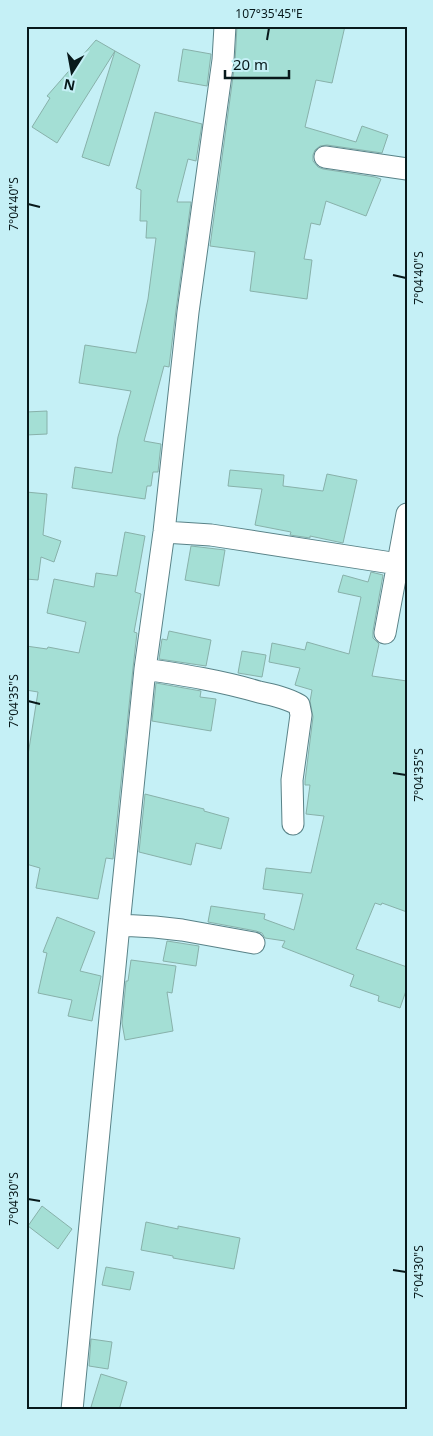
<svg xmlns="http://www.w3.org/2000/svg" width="433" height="1436" font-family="'Noto Sans',sans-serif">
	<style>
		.building { fill: #a4dfd5; stroke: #88b1aa }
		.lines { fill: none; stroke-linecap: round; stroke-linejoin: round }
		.street-casing { stroke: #598287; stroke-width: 23 }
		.street { stroke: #fff; stroke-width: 21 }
		.ticks { fill: none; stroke: #08191b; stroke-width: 2 }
		.neatline { fill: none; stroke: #08191b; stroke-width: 2 }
		.ticks-label { font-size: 12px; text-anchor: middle; fill: #08191b }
	</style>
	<rect width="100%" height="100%" fill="#c5f0f6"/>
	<!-- building -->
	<path class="building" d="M237 26H345L332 83 316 80 305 127 356 142 362 126 388 135 382 153 327 145 320 146 315 150 313 155V161L318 167 323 169 375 177 381 179 366 216 326 201 320 225 311 223 304 259 312 260 307 299 250 291 255 252 210 246 235 62Z
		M96 40 115 51 57 143 32 127 50 98 47 96Z
		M183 49 211 54 207 86 178 81Z
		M115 51 140 65 109 166 82 157Z
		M155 112 202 124 196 161 188 159 177 202H191L176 310 169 367 164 366 144 441 161 444 158 472H153L151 486H147L145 499 72 488 75 467 112 473 118 437 131 391 79 383 85 345 136 353 148 299 156 238H146L147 221H140L141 190 136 188Z
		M47 411V434L26 435V412Z
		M230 470 284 475 283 486 323 491 327 474 357 480 343 543 310 536V538L290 535 291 532 255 525 262 489 228 486Z
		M26 492 47 494 43 535 61 541 54 562 41 557 38 580 26 579Z
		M125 532 145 536 135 592 141 594 134 632 137 633 133 668 113 859 106 858 98 899 36 888 40 868 26 864V755H28L38 692 26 690V646L47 649 48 647 79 653 86 622 47 613 54 579 94 587 96 573 117 576Z
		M191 546 225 550 219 586 185 580Z
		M371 572 383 575 373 631V638L379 644 372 676 407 681V912L382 903 381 905 375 903 356 949 407 967V988L400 1008 378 1001 379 996 350 986 354 975 282 947 285 941 265 938 262 933 256 931 208 922 211 906 265 914 264 919 294 930 303 894 263 889 266 868 311 873 324 816 306 814 310 785H305V781L313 717 310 701 312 690 295 685 300 668 269 662 272 643 305 650 307 642 349 654 361 597 338 592 343 575 368 582Z
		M169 631 211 640 206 666 159 659 162 639 167 640Z
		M242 651 266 655 262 677 238 673Z
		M156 683 201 691 200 697 216 699 211 731 152 721Z
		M145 794 204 809V811L229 818 221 849 196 843 191 865 139 852Z
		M57 917 95 932 80 971 101 976 92 1021 68 1016 72 1000 38 993 47 953 43 952Z
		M167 941 199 946 196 966 163 961Z
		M131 960 176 966 172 993 167 992 173 1031 125 1040 122 1023 126 981H128Z
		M42 1206 72 1229 58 1249 28 1226Z
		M146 1222 178 1229V1226L240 1238 234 1269 173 1258V1256L141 1250Z
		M106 1267 134 1272 130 1290 102 1285Z
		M91 1339 112 1342 108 1369 89 1366Z
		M101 1374 127 1382 119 1410H101L91 1407Z"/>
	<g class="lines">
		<!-- street casing -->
		<g class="street-casing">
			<path id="street" d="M325 157 407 169
				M164 532 211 535 398 564
				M385 633 407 514
				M145 669C184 675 222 681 259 692 273 695 287 698 299 705L301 715 292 780 293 824
				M119 925 155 927 182 930 254 943
				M72 1410 119 925 145 669 164 532 188 312 223 60 225 26"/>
		</g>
		<!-- street -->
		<use href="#street" class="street"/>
	</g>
	<!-- ticks -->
	<path class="ticks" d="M267 40 269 28M28 204 40 207M393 275 406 278M28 701 40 704M393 773 406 775M28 1199 40 1201M393 1270 406 1272"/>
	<!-- border -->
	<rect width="433" height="1436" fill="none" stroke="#c5f0f6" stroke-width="55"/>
	<!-- north arrow -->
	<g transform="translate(72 72) rotate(191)" stroke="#c5f0f6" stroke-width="4" paint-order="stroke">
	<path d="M0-4L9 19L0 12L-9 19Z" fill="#08191b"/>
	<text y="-8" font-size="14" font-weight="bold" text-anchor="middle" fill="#08191b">N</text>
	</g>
	<!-- scale -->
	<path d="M225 70v8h64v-8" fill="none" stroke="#08191b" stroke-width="2.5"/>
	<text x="233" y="70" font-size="15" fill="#08191b" stroke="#c5f0f6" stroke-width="4" paint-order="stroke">20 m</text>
	<rect x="28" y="28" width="378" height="1380" class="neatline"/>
	<g class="ticks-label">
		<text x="269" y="18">107°35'45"E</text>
		<text transform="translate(14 204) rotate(-90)" y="4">7°04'40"S</text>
		<text transform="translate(419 278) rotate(-90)" y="4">7°04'40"S</text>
		<text transform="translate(14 701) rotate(-90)" y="4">7°04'35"S</text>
		<text transform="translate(419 775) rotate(-90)" y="4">7°04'35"S</text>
		<text transform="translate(14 1199) rotate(-90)" y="4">7°04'30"S</text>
		<text transform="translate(419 1272) rotate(-90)" y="4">7°04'30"S</text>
	</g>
</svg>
